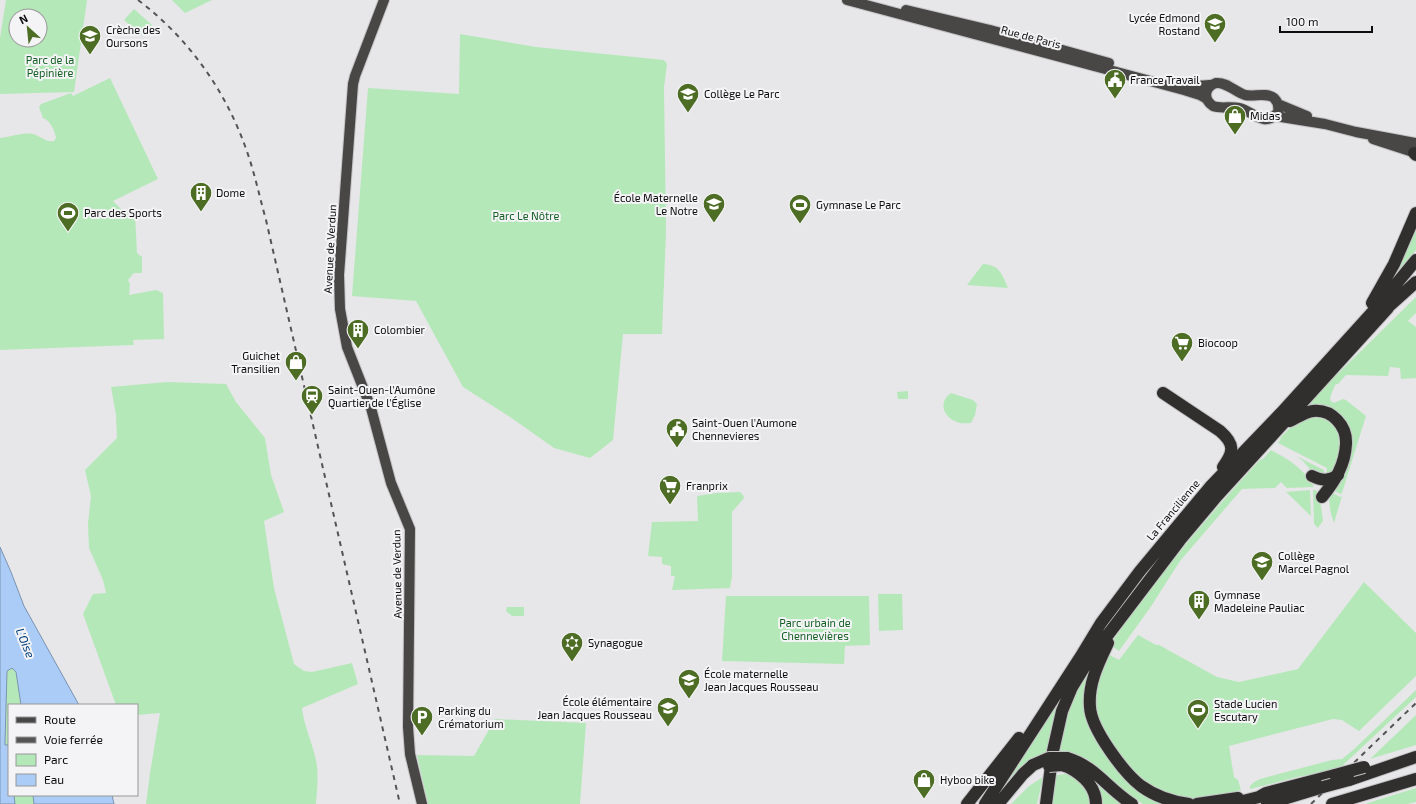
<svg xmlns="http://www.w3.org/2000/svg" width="1416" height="804" font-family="'Exo 2',sans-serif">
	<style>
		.green { fill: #b5e8b8; fill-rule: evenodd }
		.water { fill: #aaccf6; stroke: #7b93b0 }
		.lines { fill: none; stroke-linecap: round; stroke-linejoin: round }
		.major-casing { stroke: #c4c4c6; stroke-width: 12 }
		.highway-casing { stroke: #c4c4c6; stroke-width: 14 }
		.major { stroke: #484746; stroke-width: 10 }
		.highway { stroke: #302f2e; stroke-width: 12 }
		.rail { stroke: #545455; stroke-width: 2; stroke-dasharray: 5 5; stroke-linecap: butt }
		.highway-bridge-casing { stroke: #c4c4c6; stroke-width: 14; stroke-linecap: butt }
		.highway-bridge { stroke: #302f2e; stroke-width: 12 }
		.labels { text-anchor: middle; stroke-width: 4; stroke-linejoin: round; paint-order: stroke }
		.poi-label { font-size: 11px; fill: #0d0d0e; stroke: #f4f4f6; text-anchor: start }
		.street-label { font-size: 11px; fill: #0d0d0e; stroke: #f4f4f6 }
		.park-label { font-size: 11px; fill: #156025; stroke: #f4f4f6 }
		.water-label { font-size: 12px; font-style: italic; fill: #013e7a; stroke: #f4f4f6 }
	</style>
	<rect width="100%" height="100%" fill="#e7e7e9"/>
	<!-- green -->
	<path class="green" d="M6 0H87L74 92 0 94V38ZM16 16H40V40H16Z
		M172 0H212L185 13Z
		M134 9 152 25 141 36 124 20Z
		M460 34 536 47 664 60 667 64 664 87 666 231 662 334H623L613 440 590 458 554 448 513 419 463 387 416 301 352 296 368 88 459 94Z
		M110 78 158 179 113 201 125 213 129 208 135 213 137 253 142 257V273H134L128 280 130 284 129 295 156 290 163 293 164 339 133 340 134 345 0 350V138C10 137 23 132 33 134 40 136 47 143 54 141L56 138C55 131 50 120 43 118L39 107 41 104 71 93 73 96Z
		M1416 223V250L1390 283Z
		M983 264C1000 265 1002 274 1008 288L967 285Z
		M1416 297V313L1408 321 1416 327V378L1401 379 1400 368 1390 367 1388 376 1346 375 1338 384H1336C1333 388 1332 393 1330 398L1331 401 1334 403 1343 399 1346 400 1366 416 1342 493 1340 494 1331 489 1347 428 1306 409 1308 403Z
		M167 382 226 384 236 402 265 438 271 475 284 512 264 521 274 588 294 664 304 671 312 672 352 663 358 684 302 708C304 726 312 742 316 760 319 774 317 790 316 804H146L150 773 160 713 137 715V705H116L83 614 93 594 106 593 103 580 89 548 88 524 91 496 85 470 117 438 116 415 111 387Z
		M908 391V399H898L897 392Z
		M951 393 973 400 977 404 975 415 971 423C967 423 961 424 957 422 943 417 938 402 951 393Z
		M1319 415 1334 422 1342 438 1336 470 1326 478 1327 468 1278 443 1281 439 1280 438 1293 425 1300 420Z
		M1271 450C1291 461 1302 467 1314 487L1287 488 1281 482 1275 488 1242 489 1180 561 1150 608 1119 651 1110 645C1155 579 1206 518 1260 460L1263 459Z
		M1296 456 1324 470 1323 477 1313 473 1303 461Z
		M1310 490 1311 516 1286 492Z
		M1313 490H1316L1321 506 1323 521 1318 528 1314 524Z
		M740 492 743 495 744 498 732 512V576L730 588 672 590 675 576H671V566L662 564V557L648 556 652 522 698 521 697 496 717 493Z
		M1331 492 1340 497 1342 496 1334 523C1331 515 1327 500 1331 492Z
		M1364 582 1416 633V676L1359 731 1342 720 1333 719 1229 746 1234 777 1238 780 1241 790C1220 796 1200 802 1178 798 1166 795 1154 790 1145 782 1128 769 1100 730 1095 709 1091 689 1100 671 1106 653L1119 660 1138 635 1156 645H1159L1217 677 1239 682 1298 669Z
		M878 594H902L903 630 879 631Z
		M726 596H869L870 645 845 646 844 664 722 661Z
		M507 607H524V616H512L506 611Z
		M12 668 16 672 21 705H9L8 746 5 745V741L7 673 8 669Z
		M1086 674 1089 676 1086 700 1123 772 1174 804H1143L1125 793 1087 759 1077 755 1060 752C1063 720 1070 702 1086 674Z
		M1416 690V697L1342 766 1319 774 1301 776 1250 789V786L1254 782 1260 779 1332 760 1342 759 1353 750Z
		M1058 700 1061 701 1048 753 1029 761 1014 775 997 796Z
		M1416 715V745L1370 759 1414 717Z
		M495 719 586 723 580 804H428L417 755 474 756Z
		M1066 774C1081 779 1089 788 1090 804H1051L1056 775Z
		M1043 777 1037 804H1011L1029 786Z
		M1093 777 1125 804H1100Z
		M1416 788V802L1408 804H1365Z
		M14 795H33L34 804H15Z"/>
	<!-- water -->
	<path class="water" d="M0 547 11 572 24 606 79 705H21L16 672 12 668 7 671 5 743V745H8L9 742V795H14L15 804H0Z
		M33 795H112L114 804H34Z"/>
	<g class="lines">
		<!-- major casing -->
		<g class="major-casing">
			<path id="major" d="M384 0 355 76 353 84 339 275 340 309 347 347 371 408 391 483 410 529 408 727 410 754 422 804
				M847 0 1184 90 1200 95 1207 99
				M906 10 990 30 1109 63
				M1179 82 1196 86 1210 85
				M1216 83C1227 82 1235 92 1245 95 1254 97 1266 92 1274 98 1278 102 1279 107 1278 112 1265 129 1253 111 1239 108 1230 106 1221 109 1213 106 1203 99 1204 87 1216 83Z
				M1278 104 1307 116
				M1275 116 1325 124 1356 132 1416 143
				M1373 139 1416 153"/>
		</g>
		<!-- highway casing -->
		<g class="highway-casing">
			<path id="highway" d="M1414 153 1416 155
				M1372 303 1394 264 1416 213
				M1387 308 1416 282
				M1163 393 1220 431C1235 444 1234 452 1223 467
				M1290 421C1298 417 1305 412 1313 411 1332 409 1347 426 1346 444 1345 465 1335 481 1322 497
				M1312 476C1322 481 1329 481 1338 475
				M1108 643C1098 664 1088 684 1090 707 1091 729 1124 773 1141 786 1155 796 1172 802 1189 804
				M1067 758C1095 766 1108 789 1132 804
				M1068 767C1083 775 1096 786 1096 804
				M1349 780 1416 757
				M967 804 1019 738
				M985 804 1081 656 1101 623 1140 571 1210 487 1282 412 1378 306 1416 260
				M998 804 1023 774 1033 765
				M1046 804 1053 751 1062 711 1072 687 1088 661 1180 540 1217 496 1388 308
				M1197 804 1238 798
				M1231 804 1259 797 1266 793 1335 775
				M1267 804 1323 787
				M1332 804 1416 779"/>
		</g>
		<!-- major -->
		<use href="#major" class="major"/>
		<!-- highway -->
		<use href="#highway" class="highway"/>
		<!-- rail -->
		<path class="rail" d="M138 0C187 37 224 88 245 146 254 170 259 195 266 220L400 804
			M1311 804 1416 703"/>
		<!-- highway-bridge casing -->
		<g class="highway-bridge-casing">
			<path id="highway-bridge" d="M1033 765 1049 758H1067
				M1049 766 1062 765 1068 767
				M1335 775 1364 767
				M1323 787 1349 780"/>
		</g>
		<!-- highway-bridge -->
		<use href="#highway-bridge" class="highway-bridge"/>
	</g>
	<!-- icons -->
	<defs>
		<g id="school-pin" transform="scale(1.15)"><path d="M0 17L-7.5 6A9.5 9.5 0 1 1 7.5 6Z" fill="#4d6d24" stroke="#f4f4f6"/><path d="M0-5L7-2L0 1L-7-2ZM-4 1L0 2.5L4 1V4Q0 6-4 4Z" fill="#fff"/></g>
		<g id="civic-pin" transform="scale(1.15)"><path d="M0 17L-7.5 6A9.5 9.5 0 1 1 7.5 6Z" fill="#4d6d24" stroke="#f4f4f6"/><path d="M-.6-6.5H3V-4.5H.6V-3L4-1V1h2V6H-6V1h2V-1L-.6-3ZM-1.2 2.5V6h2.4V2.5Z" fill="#fff"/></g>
		<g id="shop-pin" transform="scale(1.15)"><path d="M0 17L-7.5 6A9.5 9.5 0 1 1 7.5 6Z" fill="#4d6d24" stroke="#f4f4f6"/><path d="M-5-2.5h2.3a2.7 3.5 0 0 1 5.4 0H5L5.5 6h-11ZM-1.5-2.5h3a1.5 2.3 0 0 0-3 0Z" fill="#fff"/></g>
		<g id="building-pin" transform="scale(1.15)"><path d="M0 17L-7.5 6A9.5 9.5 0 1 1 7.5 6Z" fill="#4d6d24" stroke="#f4f4f6"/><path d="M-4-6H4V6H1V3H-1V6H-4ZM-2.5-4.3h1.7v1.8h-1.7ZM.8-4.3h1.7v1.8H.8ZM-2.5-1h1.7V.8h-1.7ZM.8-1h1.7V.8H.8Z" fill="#fff"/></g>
		<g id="stadium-pin" transform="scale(1.15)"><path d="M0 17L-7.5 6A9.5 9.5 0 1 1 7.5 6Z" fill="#4d6d24" stroke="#f4f4f6"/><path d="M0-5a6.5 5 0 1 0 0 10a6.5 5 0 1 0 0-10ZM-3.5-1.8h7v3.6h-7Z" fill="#fff"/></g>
		<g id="supermarket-pin" transform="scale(1.15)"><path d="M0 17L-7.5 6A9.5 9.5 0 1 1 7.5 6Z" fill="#4d6d24" stroke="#f4f4f6"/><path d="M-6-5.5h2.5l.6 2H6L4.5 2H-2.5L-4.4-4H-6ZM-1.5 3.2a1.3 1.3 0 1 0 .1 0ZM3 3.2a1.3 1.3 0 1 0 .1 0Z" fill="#fff"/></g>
		<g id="station-pin" transform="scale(1.15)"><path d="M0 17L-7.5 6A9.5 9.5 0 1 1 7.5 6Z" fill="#4d6d24" stroke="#f4f4f6"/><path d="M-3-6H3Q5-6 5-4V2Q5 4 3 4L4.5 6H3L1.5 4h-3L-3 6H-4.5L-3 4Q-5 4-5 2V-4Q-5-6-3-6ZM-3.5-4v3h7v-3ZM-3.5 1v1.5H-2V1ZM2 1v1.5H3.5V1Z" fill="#fff"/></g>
		<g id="synagogue-pin" transform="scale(1.15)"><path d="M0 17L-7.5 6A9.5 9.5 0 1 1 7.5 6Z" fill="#4d6d24" stroke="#f4f4f6"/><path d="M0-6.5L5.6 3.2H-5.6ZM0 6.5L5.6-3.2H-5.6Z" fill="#fff"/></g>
		<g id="parking-pin" transform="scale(1.15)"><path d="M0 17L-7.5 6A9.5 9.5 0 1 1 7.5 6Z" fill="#4d6d24" stroke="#f4f4f6"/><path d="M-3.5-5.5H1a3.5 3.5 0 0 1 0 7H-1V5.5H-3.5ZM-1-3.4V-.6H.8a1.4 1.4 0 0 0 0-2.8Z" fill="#fff"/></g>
	</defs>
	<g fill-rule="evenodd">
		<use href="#school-pin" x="1215" y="24"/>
		<use href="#school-pin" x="90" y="36"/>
		<use href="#civic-pin" x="1115" y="80"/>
		<use href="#school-pin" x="688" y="94"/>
		<use href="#shop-pin" x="1235" y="116"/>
		<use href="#building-pin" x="201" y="193"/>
		<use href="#school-pin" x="714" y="204"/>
		<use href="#stadium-pin" x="800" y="205"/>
		<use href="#stadium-pin" x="68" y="213"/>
		<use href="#building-pin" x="358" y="330"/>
		<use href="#supermarket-pin" x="1182" y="343"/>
		<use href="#shop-pin" x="296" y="362"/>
		<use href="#station-pin" x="312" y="396"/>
		<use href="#civic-pin" x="677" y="429"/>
		<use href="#supermarket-pin" x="670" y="486"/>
		<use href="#school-pin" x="1262" y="562"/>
		<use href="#building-pin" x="1199" y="601"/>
		<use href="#synagogue-pin" x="572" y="643"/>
		<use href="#school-pin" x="689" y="680"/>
		<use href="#school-pin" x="668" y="708"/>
		<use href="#stadium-pin" x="1198" y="710"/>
		<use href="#parking-pin" x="422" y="717"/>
		<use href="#shop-pin" x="924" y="780"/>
	</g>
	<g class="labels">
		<!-- poi labels -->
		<g class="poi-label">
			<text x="1200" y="22" text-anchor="end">Lycée Edmond<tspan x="1200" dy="13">Rostand</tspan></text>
			<text x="106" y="34">Crèche des<tspan x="106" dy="13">Oursons</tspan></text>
			<text x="1130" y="84">France Travail</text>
			<text x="704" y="98">Collège Le Parc</text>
			<text x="1250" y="120">Midas</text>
			<text x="216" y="197">Dome</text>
			<text x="698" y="202" text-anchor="end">École Maternelle<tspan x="698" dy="13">Le Notre</tspan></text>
			<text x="816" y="209">Gymnase Le Parc</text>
			<text x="84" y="217">Parc des Sports</text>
			<text x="374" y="334">Colombier</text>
			<text x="1198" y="347">Biocoop</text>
			<text x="280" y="360" text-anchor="end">Guichet<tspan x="280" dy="13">Transilien</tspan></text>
			<text x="328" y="394">Saint-Ouen-l'Aumône<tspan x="328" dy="13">Quartier de l'Église</tspan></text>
			<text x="692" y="427">Saint-Ouen l'Aumone<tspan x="692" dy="13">Chennevieres</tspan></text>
			<text x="686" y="490">Franprix</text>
			<text x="1278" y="560">Collège<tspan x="1278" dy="13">Marcel Pagnol</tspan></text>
			<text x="1214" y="599">Gymnase<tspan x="1214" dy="13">Madeleine Pauliac</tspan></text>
			<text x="588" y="647">Synagogue</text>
			<text x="704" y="678">École maternelle<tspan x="704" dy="13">Jean Jacques Rousseau</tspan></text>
			<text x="652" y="706" text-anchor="end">École élémentaire<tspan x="652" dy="13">Jean Jacques Rousseau</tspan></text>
			<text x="1214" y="708">Stade Lucien<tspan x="1214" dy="13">Escutary</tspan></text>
			<text x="438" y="715">Parking du<tspan x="438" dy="13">Crématorium</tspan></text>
			<text x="940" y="784">Hyboo bike</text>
		</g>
		<!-- street labels -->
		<g class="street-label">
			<text transform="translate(1031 37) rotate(15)" y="4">Rue de Paris</text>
			<text transform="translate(330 249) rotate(-87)" y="4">Avenue de Verdun</text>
			<text transform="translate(1173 510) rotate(-50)" y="4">La Francilienne</text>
			<text transform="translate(397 574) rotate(-91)" y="4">Avenue de Verdun</text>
		</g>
		<!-- park labels -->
		<g class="park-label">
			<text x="50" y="64">Parc de la<tspan x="50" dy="13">Pépinière</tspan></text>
			<text x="526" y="220">Parc Le Nôtre</text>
			<text x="815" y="627">Parc urbain de<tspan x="815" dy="13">Chennevières</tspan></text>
		</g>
		<!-- water labels -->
		<g class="water-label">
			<text transform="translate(25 643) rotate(68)" y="4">L'Oise</text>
		</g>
	</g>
	<!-- legend -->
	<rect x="8" y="704" width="130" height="92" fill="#f4f4f6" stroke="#989899"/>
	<rect x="16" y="717" width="20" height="6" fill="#484746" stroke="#989899"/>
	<text x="44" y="724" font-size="12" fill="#0d0d0e">Route</text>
	<rect x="16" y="737" width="20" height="6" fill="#545455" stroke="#989899"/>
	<text x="44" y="744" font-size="12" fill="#0d0d0e">Voie ferrée</text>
	<rect x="16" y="754" width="20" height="12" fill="#b5e8b8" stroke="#989899"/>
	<text x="44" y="764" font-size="12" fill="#0d0d0e">Parc</text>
	<rect x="16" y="774" width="20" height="12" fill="#aaccf6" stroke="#989899"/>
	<text x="44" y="784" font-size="12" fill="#0d0d0e">Eau</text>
	<!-- north arrow -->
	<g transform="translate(28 28) rotate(333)"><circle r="19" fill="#f4f4f6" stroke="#989899"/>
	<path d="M0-3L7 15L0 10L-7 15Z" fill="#4d6d24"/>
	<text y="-6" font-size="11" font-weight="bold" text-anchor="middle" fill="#0d0d0e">N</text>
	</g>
	<!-- scale -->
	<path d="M1280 26v6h92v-6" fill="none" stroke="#0d0d0e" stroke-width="2"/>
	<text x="1286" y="26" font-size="12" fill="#0d0d0e" stroke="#f4f4f6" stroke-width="3" paint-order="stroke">100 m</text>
</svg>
